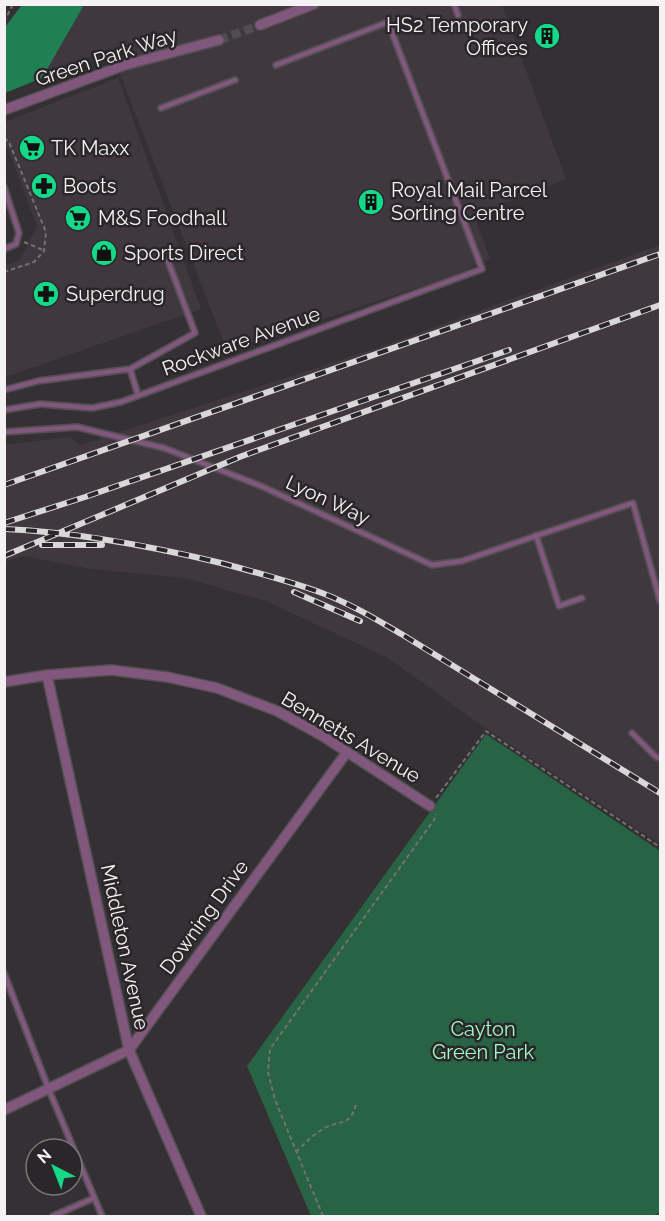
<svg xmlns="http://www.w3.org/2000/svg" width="665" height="1221" font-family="Raleway,sans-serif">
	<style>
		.built { fill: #41383f }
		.green { fill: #276344 }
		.forest { fill: #218053 }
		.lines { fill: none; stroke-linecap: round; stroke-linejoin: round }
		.street-tunnel { stroke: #514d50; stroke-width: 9; stroke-dasharray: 9 4.5; stroke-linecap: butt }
		.lane-casing { stroke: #534f52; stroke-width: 8 }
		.street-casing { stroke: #534f52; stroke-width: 12 }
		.path { stroke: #747173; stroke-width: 2; stroke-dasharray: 4.5 3; stroke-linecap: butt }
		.lane { stroke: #81577d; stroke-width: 4.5 }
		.street { stroke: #81577d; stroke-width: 9 }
		.rail-casing { stroke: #dad7d9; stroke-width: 6 }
		.rail { stroke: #2a2629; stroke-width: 4; stroke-dasharray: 11; stroke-linecap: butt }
		.labels { text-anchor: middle; stroke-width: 5; stroke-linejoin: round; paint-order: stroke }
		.poi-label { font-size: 20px; fill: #f5f2f4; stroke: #2a2629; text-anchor: start }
		.street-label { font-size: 20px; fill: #f5f2f4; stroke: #2a2629 }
		.park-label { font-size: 20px; fill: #a0fbc6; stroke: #2a2629 }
	</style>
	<rect width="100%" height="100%" fill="#343033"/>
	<!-- built -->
	<path class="built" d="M84 5H502L566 179 474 215 490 259 447 278 227 351 110 48 42 78Z
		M118 78 201 309 5 377V266L20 260 37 226 5 141V122Z
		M660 245V844L484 727 388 658 266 601 185 578 91 569 24 556 5 562 4 445 70 437 80 445 380 347Z"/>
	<!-- green -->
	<path class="green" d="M486 734 660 851V1213L652 1216H311L247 1066Z"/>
	<!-- forest -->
	<path class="forest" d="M22 5H84L42 78 5 93V27Z"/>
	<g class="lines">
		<!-- street-tunnel -->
		<path class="street-tunnel" d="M219 40 260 25"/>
		<!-- lane casing -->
		<g class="lane-casing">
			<path id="lane" d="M454 4 458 15
				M161 108 235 80
				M4 187 19 233 16 244 4 249
				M130 369 195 333 168 261
				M4 390 38 381 130 369 138 395
				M4 410 40 404 92 408 121 402 482 269 388 22 276 65
				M4 432 77 427 164 448 261 486 432 565 462 561 633 503 660 601
				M536 535 559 606 582 598
				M632 733 656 757 660 758
				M4 973 49 1090 102 1216
				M53 1216 94 1198"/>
		</g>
		<!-- street casing -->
		<g class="street-casing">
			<path id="street" d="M260 25 314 4
				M4 110 125 65 219 40
				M47 675 129 1050 201 1216
				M4 682 47 675 111 670 167 677 217 688 277 711 321 735 430 806
				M4 1110 129 1050 347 752"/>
		</g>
		<!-- path -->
		<path class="path" d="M4 22 13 4
			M4 132 5 120
			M4 138 9 142 46 232 44 251 34 262 4 272
			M24 242 43 250
			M436 798 486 731 660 847
			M296 1152C305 1143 313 1135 323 1129 340 1119 350 1128 356 1104
			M323 1216 275 1100 268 1072 270 1049 436 817V814"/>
		<!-- lane -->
		<use href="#lane" class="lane"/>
		<!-- street -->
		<use href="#street" class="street"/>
		<!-- rail casing -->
		<g class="rail-casing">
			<path id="rail" d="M4 485 660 254
				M4 523 85 497 509 350
				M4 529C78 532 150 546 221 563 255 572 289 581 322 593 351 604 377 620 403 635L660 793
				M42 545H102
				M4 556 242 456 660 305
				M294 592 360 621"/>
		</g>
		<!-- rail -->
		<use href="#rail" class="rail"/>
	</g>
	<!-- icons -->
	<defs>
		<g id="building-disc" transform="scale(1.35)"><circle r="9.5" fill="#14d989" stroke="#2a2629"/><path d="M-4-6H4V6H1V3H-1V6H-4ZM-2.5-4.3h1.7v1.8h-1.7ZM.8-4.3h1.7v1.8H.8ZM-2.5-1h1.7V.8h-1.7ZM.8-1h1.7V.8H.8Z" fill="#111"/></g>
		<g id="supermarket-disc" transform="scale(1.35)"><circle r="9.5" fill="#14d989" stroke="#2a2629"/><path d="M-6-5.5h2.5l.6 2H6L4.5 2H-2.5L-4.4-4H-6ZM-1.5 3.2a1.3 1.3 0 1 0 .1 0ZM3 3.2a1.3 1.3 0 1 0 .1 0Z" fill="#111"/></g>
		<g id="pharmacy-disc" transform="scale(1.35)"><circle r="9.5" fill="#14d989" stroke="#2a2629"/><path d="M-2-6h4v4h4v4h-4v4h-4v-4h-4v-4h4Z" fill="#111"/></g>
		<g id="shop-disc" transform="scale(1.35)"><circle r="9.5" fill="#14d989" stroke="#2a2629"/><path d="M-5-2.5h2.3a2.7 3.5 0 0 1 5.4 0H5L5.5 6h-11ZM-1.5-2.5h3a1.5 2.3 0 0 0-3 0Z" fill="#111"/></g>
	</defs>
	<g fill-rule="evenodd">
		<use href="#building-disc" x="547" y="36"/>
		<use href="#supermarket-disc" x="32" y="148"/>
		<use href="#pharmacy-disc" x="44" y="186"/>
		<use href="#building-disc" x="371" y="202"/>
		<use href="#supermarket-disc" x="78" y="218"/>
		<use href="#shop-disc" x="104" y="253"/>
		<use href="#pharmacy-disc" x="46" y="294"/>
	</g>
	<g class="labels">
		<!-- poi labels -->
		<g class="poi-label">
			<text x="528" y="32" text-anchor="end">HS2 Temporary<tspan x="528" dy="23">Offices</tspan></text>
			<text x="51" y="155">TK Maxx</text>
			<text x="63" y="193">Boots</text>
			<text x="391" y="197">Royal Mail Parcel<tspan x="391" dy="23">Sorting Centre</tspan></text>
			<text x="98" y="225">M&amp;S Foodhall</text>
			<text x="124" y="260">Sports Direct</text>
			<text x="66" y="301">Superdrug</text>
		</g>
		<!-- street labels -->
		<g class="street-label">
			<text transform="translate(106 57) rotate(-18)" y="7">Green Park Way</text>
			<text transform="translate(241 341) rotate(-20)" y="7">Rockware Avenue</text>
			<text transform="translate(328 500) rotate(25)" y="7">Lyon Way</text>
			<text transform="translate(351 737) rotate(31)" y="7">Bennetts Avenue</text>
			<text transform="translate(204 917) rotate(-54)" y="7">Downing Drive</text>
			<text transform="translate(125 947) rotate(78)" y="7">Middleton Avenue</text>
		</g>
		<!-- park labels -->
		<g class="park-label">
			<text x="483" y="1036">Cayton<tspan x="483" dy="23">Green Park</tspan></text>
		</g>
	</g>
	<!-- border -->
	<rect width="665" height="1221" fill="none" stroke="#f5f2f4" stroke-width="12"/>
	<!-- north arrow -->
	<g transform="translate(54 1167) rotate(318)"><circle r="28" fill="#2a2629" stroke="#7b787a" stroke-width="1.5"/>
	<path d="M0-4.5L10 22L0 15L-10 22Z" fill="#14d989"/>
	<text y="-9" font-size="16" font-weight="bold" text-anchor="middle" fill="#f5f2f4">N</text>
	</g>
</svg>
